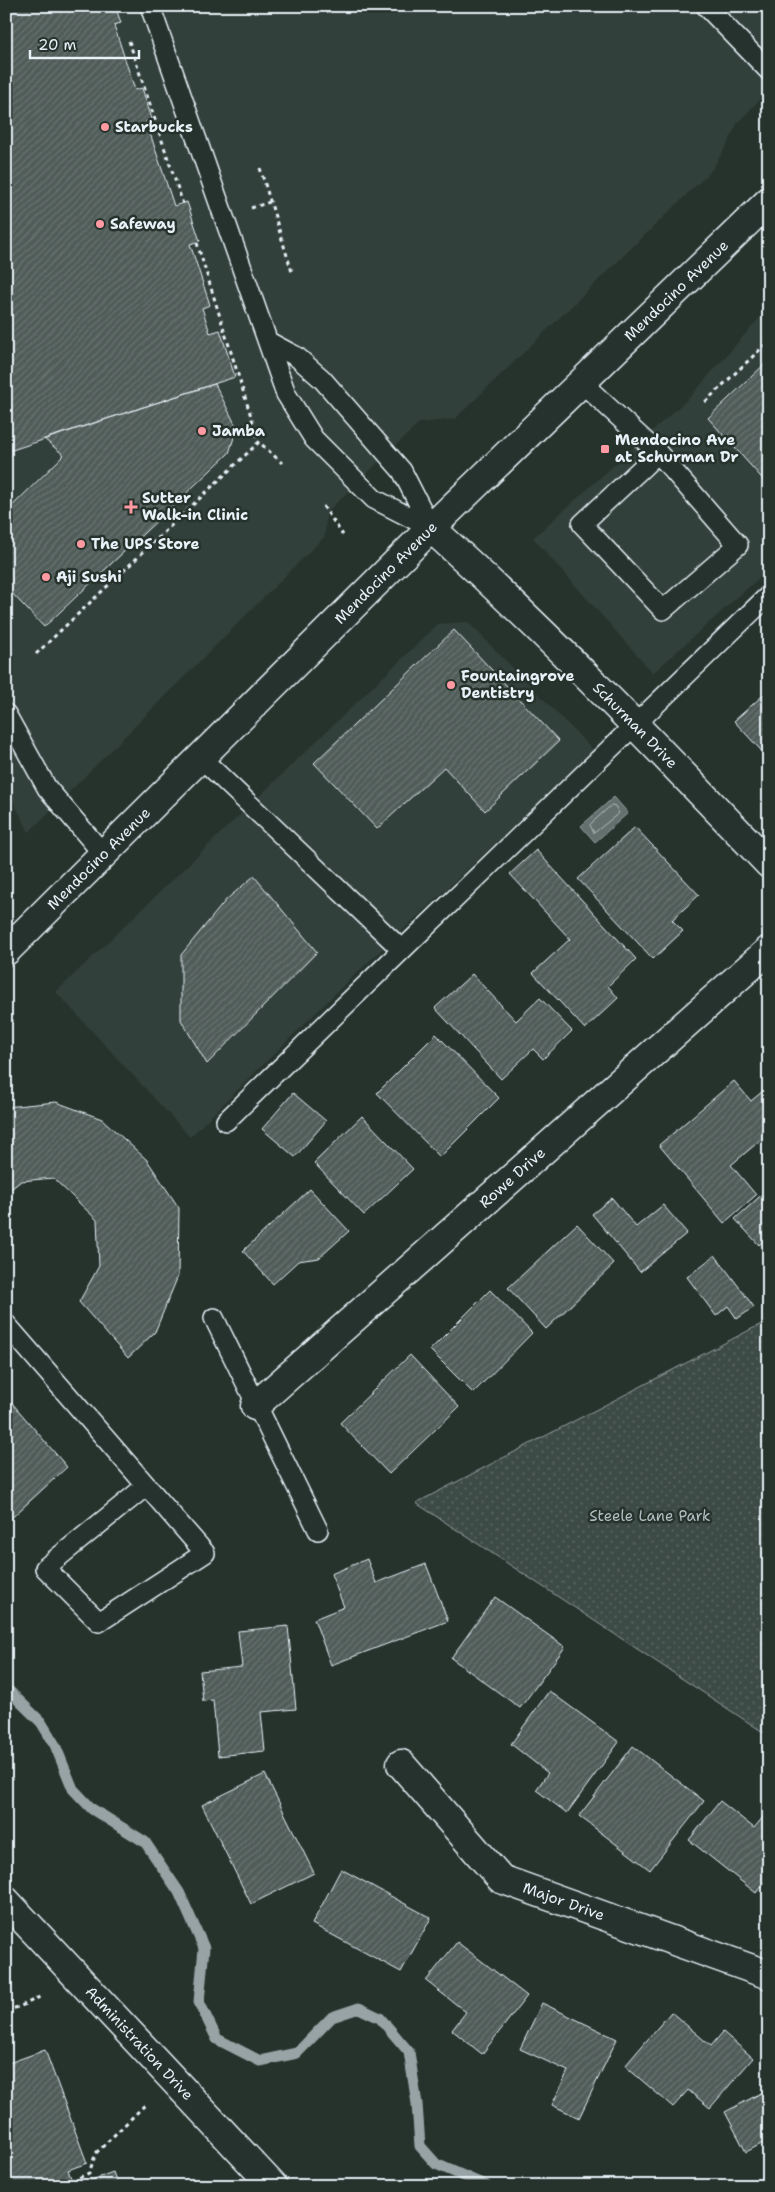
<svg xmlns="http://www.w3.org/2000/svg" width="775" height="2192" font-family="'Shantell Sans',sans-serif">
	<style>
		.built { fill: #333f3a }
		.green { fill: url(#green-dots); stroke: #939ea0 }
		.water { fill: #636f6d; stroke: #98a3a5 }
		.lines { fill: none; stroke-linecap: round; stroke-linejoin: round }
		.shore { stroke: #b3bdc0; stroke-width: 1 }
		.stream { stroke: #98a3a5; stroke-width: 11 }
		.building { fill: url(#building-hatch); stroke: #e8f1f8 }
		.lane-casing { stroke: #e8f1f8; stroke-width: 22 }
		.street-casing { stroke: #e8f1f8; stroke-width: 31 }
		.secondary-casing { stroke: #e8f1f8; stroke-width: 31 }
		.path { stroke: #e8f1f8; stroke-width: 3; stroke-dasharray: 4 4; stroke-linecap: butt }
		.lane { stroke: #26332d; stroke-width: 19 }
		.street { stroke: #26332d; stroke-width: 28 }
		.secondary { stroke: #26332d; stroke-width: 28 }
		.poi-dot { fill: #ff9aa2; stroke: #26332d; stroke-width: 2 }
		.labels { text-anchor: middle; stroke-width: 5; stroke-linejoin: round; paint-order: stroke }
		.poi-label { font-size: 15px; font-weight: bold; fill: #e8f1f8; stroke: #26332d; text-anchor: start }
		.street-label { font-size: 15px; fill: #e8f1f8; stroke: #26332d }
		.park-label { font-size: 15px; fill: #b5bfc3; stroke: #26332d }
	</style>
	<defs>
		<pattern id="green-dots" width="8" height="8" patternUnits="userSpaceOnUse" patternTransform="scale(1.25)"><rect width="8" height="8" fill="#3e4b47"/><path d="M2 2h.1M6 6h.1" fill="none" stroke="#5a6562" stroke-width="1.8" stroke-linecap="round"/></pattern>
		<pattern id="building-hatch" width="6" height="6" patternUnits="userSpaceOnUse" patternTransform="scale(1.25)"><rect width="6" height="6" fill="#505c59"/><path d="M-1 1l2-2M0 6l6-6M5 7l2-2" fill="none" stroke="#697472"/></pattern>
	</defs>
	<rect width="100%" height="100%" fill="#26332d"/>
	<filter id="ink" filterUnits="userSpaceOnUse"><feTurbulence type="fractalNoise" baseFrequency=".02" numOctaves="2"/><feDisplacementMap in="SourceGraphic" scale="10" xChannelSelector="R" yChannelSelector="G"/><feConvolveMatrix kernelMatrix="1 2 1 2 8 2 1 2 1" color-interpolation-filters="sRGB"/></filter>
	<g filter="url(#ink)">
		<!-- built -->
		<path class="built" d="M6 6H769V90L738 122 728 143 711 171 455 419 419 423 326 513 325 536 29 832 6 788Z
			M769 307V569L653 673 533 538 690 397Z
			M468 622 594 751 345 984 190 1137 56 992 438 624Z"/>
		<!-- green -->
		<path class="green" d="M769 1320V1736L416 1503Z"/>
		<!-- water -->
		<path class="water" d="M614 797 628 813 595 842 581 826Z"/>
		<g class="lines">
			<!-- shore -->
			<path class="shore" d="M612 805 615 806 619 813 594 833 590 825Z"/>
			<!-- stream -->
			<path class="stream" d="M6 1688 41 1722 55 1745 73 1789 92 1809 145 1842 179 1892 204 1948 199 2002 217 2039 260 2061 297 2053 332 2017 359 2008 380 2018 409 2052 417 2104 420 2146 436 2164 487 2186"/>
		</g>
		<!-- building -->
		<path class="building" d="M6 6H115L121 23 114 25 135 90 142 88 152 119 146 121 174 206 187 202 200 241 190 244 210 305 202 308 210 333 220 330 235 377 6 452Z
			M769 360V486L708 418Z
			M215 384 237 428 229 453 44 627 6 587V512L64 455 44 439Z
			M454 630 559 741 485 811 444 767 377 829 314 763Z
			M769 690V759L734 721Z
			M635 827 699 895 672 920 683 931 653 959 578 879Z
			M536 850 636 959 608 986 618 998 585 1029 533 973 570 939 510 874Z
			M254 876 317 952 207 1064 181 1020V955L226 900Z
			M472 974 516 1021 540 998 572 1031 543 1059 533 1049 501 1079 435 1008Z
			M436 1034 499 1098 440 1157 377 1093Z
			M734 1081 751 1101 769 1086V1133L731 1165 756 1195 724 1223 659 1145Z
			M293 1093 326 1121 295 1157 262 1129Z
			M56 1102 102 1119 147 1160 179 1208 178 1276 155 1332 128 1358 79 1302 99 1266 97 1220 53 1178 21 1181 6 1193V1107Z
			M362 1116 413 1169 364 1215 314 1163Z
			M769 1188V1236L759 1245 735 1219Z
			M310 1189 349 1231 319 1258 298 1261 273 1284 243 1251Z
			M612 1198 636 1227 663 1205 687 1233 640 1272 592 1214Z
			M577 1224 614 1264 546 1329 508 1288Z
			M715 1255 754 1307 737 1319 728 1306 716 1316 687 1277Z
			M490 1290 532 1333 473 1393 430 1350Z
			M410 1355 459 1407 389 1474 340 1423Z
			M6 1396 67 1467 6 1523Z
			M367 1559 376 1583 426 1564 448 1621 331 1665 314 1619 344 1607 331 1574Z
			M495 1597 565 1647 520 1708 451 1658Z
			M288 1626 296 1709 261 1712 265 1751 218 1756 213 1700 203 1701 200 1671 242 1667 238 1631Z
			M549 1691 619 1742 567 1813 536 1790 548 1773 511 1744Z
			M633 1746 704 1801 650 1870 579 1816Z
			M265 1774 314 1873 251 1904 202 1805Z
			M720 1801 754 1828 769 1810V1877L756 1893 689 1840Z
			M341 1869 431 1918 401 1972 312 1924Z
			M457 1942 527 1996 482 2054 452 2030 466 2012 426 1981Z
			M542 2003 617 2039 579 2118 552 2105 568 2071 520 2049Z
			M671 2012 711 2046 723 2032 753 2058 710 2108 688 2090 673 2107 625 2066Z
			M45 2050 87 2163 68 2170 74 2186H6V2064Z
			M769 2089V2155L763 2143 746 2152 725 2112Z
			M113 2172 118 2186H76Z"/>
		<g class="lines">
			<!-- lane casing -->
			<g class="lane-casing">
				<path id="lane" d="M150 6 286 394 314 439 374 499 431 528
					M706 6 769 71
					M269 342 297 357 322 379 402 471 431 528
					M581 382 658 453 738 545 663 610 582 524 658 453
					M6 714 47 788 104 855
					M201 758 402 950 226 1121
					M402 950 769 595
					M214 1318 318 1530
					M6 1324 205 1553 99 1622 45 1568 146 1486"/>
			</g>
			<!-- street casing -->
			<g class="street-casing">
				<g id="street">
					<path id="s1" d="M431 528C549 634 659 749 769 864"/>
					<path id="s2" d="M255 1406 769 950"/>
					<path id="s3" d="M401 1764 501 1879 769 1975"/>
				</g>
			</g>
			<!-- secondary casing -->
			<g class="secondary-casing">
				<g id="secondary">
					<path id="s4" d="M6 951 431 528 769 201"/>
					<path id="s5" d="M6 1901 273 2186"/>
				</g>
			</g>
			<!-- path -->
			<path class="path" d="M118 6 120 13
				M129 41 183 204
				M260 168 292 272
				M251 208 270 202
				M197 243 259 442
				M705 402 769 341
				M323 506 343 535
				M36 654 259 442 282 463
				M6 2010 19 2007 42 1996
				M72 2181 89 2173 96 2153 147 2103"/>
			<!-- lane -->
			<use href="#lane" class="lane"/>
			<!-- street -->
			<use href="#street" class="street"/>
			<!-- secondary -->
			<use href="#secondary" class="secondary"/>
		</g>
	</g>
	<!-- markers -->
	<g class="poi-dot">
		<circle cx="105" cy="127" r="5"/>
		<circle cx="100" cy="224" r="5"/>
		<circle cx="202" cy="431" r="5"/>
		<rect x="600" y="444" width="10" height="10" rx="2.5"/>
		<path d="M128.5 499.5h5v5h5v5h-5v5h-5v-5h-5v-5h5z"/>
		<circle cx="81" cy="544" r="5"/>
		<circle cx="46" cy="577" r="5"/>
		<circle cx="451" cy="685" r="5"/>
	</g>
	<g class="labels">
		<!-- poi labels -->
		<g class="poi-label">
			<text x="115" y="132">Starbucks</text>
			<text x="110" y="229">Safeway</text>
			<text x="212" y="436">Jamba</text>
			<text x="615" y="445">Mendocino Ave<tspan x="615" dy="17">at Schurman Dr</tspan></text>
			<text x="142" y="503">Sutter<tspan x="142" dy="17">Walk-in Clinic</tspan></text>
			<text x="91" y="549">The UPS Store</text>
			<text x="56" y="582">Aji Sushi</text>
			<text x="461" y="681">Fountaingrove<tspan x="461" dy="17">Dentistry</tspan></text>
		</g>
		<!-- street labels -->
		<g class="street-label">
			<text dy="5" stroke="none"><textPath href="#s4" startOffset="941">Mendocino Avenue</textPath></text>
			<text dy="5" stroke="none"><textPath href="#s4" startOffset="536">Mendocino Avenue</textPath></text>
			<text dy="5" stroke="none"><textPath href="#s1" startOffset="284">Schurman Drive</textPath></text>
			<text dy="5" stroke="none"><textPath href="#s4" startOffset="131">Mendocino Avenue</textPath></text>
			<text dy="5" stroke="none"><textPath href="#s2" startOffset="344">Rowe Drive</textPath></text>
			<text dy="5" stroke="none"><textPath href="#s3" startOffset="219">Major Drive</textPath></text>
			<text dy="5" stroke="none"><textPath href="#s5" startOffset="195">Administration Drive</textPath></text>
		</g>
		<!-- park labels -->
		<g class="park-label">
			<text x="650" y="1521">Steele Lane Park</text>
		</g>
	</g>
	<!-- margin -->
	<rect width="775" height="2192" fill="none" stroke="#26332d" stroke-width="25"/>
	<rect x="12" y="12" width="750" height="2167" fill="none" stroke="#e8f1f8" stroke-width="2" filter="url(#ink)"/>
	<!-- scale -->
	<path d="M30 50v8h109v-8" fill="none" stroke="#e8f1f8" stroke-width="2.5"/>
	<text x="38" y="50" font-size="15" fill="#e8f1f8" stroke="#26332d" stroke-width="4" paint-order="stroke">20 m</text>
</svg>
